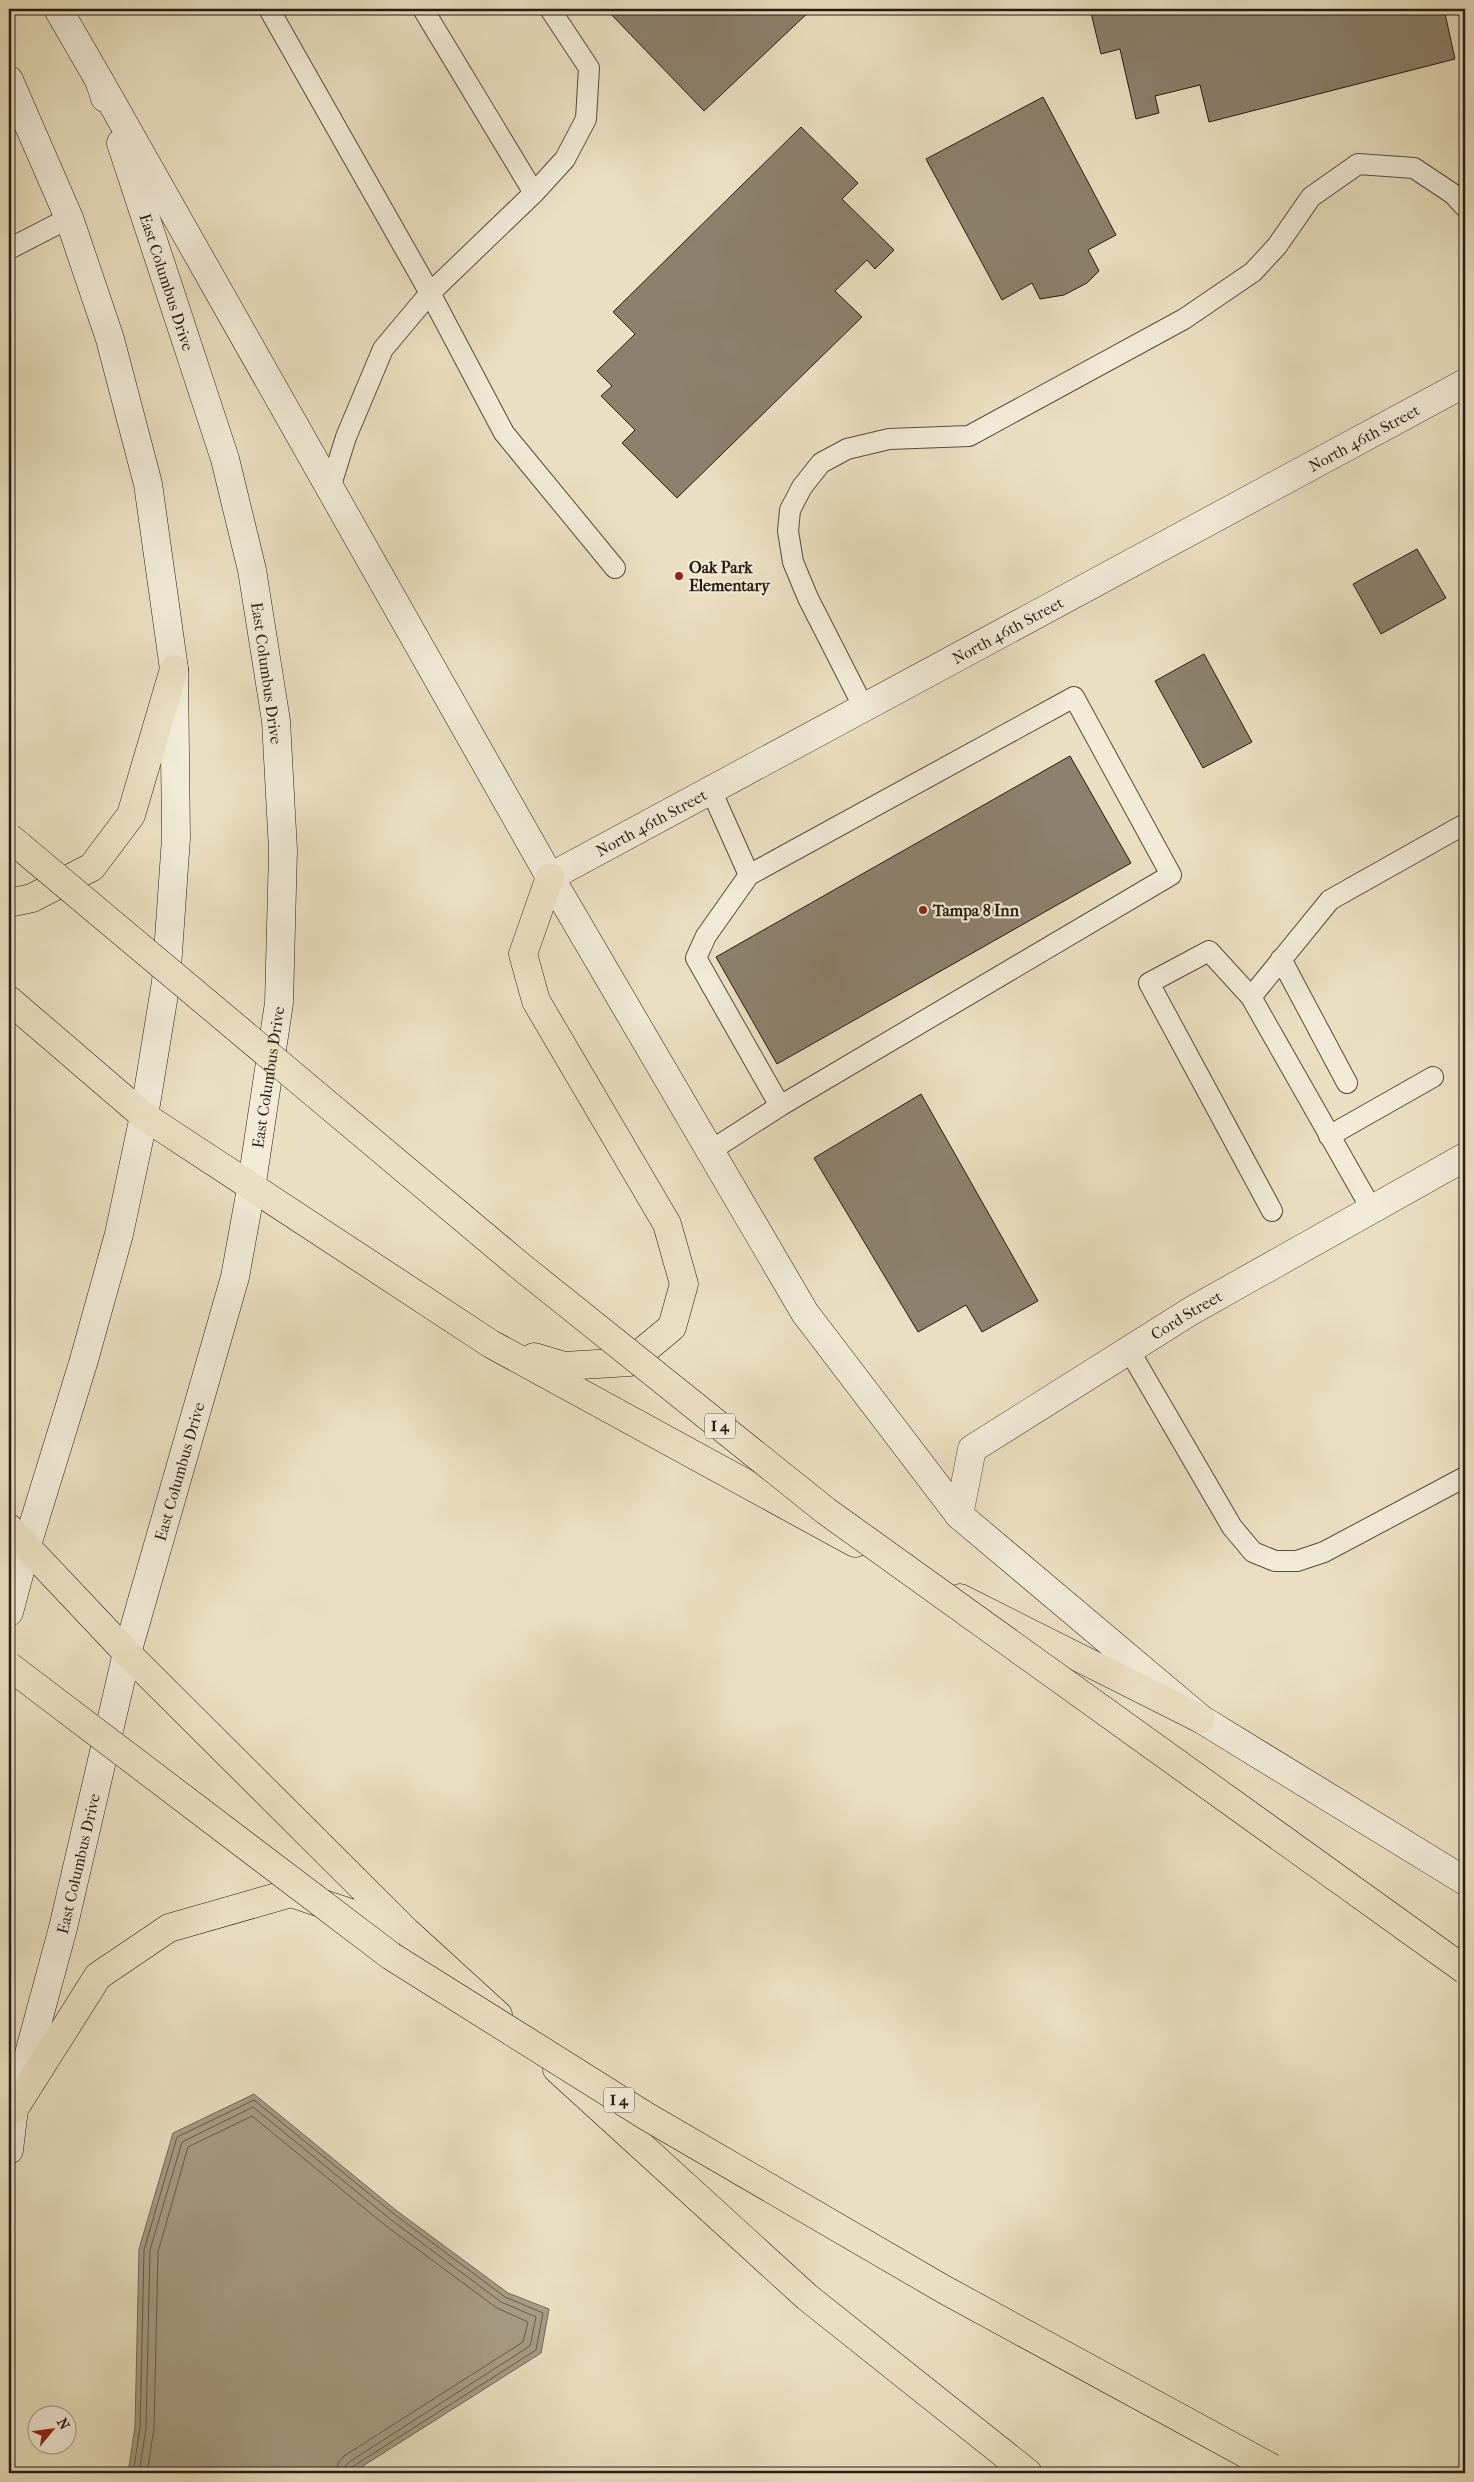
<svg xmlns="http://www.w3.org/2000/svg" width="1474" height="2482" font-family="'IM FELL French Canon',serif">
	<style>
		.water { fill: #a79d85; stroke: #736957 }
		.lines { fill: none; stroke-linecap: round; stroke-linejoin: round }
		.shore { stroke: #665c4b; stroke-width: 1 }
		.building { fill: #8c816d; stroke: #261b11 }
		.lane-casing { stroke: #574c3d; stroke-width: 22 }
		.street-casing { stroke: #574c3d; stroke-width: 29 }
		.secondary-casing { stroke: #261b11; stroke-width: 29 }
		.highway-casing { stroke: #261b11; stroke-width: 29 }
		.lane { stroke: #f1ebd7; stroke-width: 20 }
		.street { stroke: #f1ebd7; stroke-width: 28 }
		.secondary { stroke: #f1ebd7; stroke-width: 28 }
		.highway { stroke: #eae0c1; stroke-width: 28 }
		.highway-bridge-casing { stroke: #261b11; stroke-width: 29; stroke-linecap: butt }
		.highway-bridge { stroke: #eae0c1; stroke-width: 28 }
		.poi-dot { fill: #8f2418; stroke: #f1ebd7; stroke-width: 2 }
		.labels { text-anchor: middle; stroke-width: 4.5; stroke-linejoin: round; paint-order: stroke }
		.shield { fill: #f1ebd7; stroke: #63594c; stroke-width: 1 }
		.shield-label { font-size: 15px; font-weight: bold; fill: #261b11 }
		.street-label { font-size: 16px; fill: #261b11; stroke: #f1ebd7 }
		.poi-label { font-size: 16px; font-weight: bold; fill: #261b11; stroke: #f1ebd7; text-anchor: start }
	</style>
	<rect width="100%" height="100%" fill="#eae0c1"/>
	<filter id="stains"><feTurbulence type="fractalNoise" baseFrequency=".004" numOctaves="4"/><feColorMatrix values="0 0 0 0 .2 0 0 0 0 .09 0 0 0 0 .02 0 0 0 .5 -.17"/></filter>
	<radialGradient id="worn" r=".72"><stop offset=".6" stop-color="#630" stop-opacity="0"/><stop offset="1" stop-color="#630" stop-opacity=".3"/></radialGradient>
	<!-- water -->
	<path class="water" d="M254 2094 397 2211 508 2293 549 2309 541 2353 352 2473H128L135 2427 139 2249 173 2133Z"/>
	<g class="lines">
		<!-- shore -->
		<path class="shore" d="M133 2473 140 2428 144 2250 177 2137 254 2100 394 2214 505 2297 543 2313 536 2350 352 2467 350 2473
			M139 2473 146 2428 150 2250 182 2142 253 2107 390 2219 501 2302 536 2317 530 2346 349 2462 345 2467 343 2473
			M147 2473 154 2428 158 2252 188 2147 252 2116 386 2226 497 2308 528 2322 523 2342 344 2456 338 2463 336 2473"/>
	</g>
	<!-- building -->
	<path class="building" d="M606 9H812L704 111Z
		M1090 9H1444L1455 59 1209 122 1200 85 1155 96 1159 113 1136 119 1120 49 1101 54Z
		M1043 97 1116 235 1088 250 1099 271 1087 283 1064 295 1040 299 1032 283 1002 300 926 159Z
		M801 127 858 183 842 199 894 250 875 269 867 260 835 291 862 317 677 498 622 443 635 430 601 396 612 386 597 371 635 334 613 312Z
		M1417 549 1446 598 1381 634 1353 584Z
		M1204 654 1252 742 1203 768 1155 681Z
		M1070 756 1131 863 777 1064 716 957Z
		M921 1094 1038 1301 982 1332 966 1305 918 1332 814 1158Z"/>
	<g class="lines">
		<!-- lane casing -->
		<g class="lane-casing">
			<path id="lane" d="M269 9 430 293 504 433 615 568
				M423 9 534 193
				M9 249 69 218
				M330 488 346 437 383 349 430 293 534 193 565 159 586 119 589 68 550 9
				M864 708 808 598 793 562 788 531 790 510 802 487 821 463 847 449 889 439 969 436 1184 319 1253 272 1277 246 1311 197 1358 164 1414 168 1453 194 1465 207
				M749 875 1074 697 1171 875 780 1106
				M1281 959 1347 1083
				M1251 997 1209 951 1149 983 1272 1211
				M1329 1136 1433 1077
				M710 1151 780 1106 696 958 706 936 749 875 711 790
				M1372 1210 1251 997 1330 900 1465 824
				M1129 1350 1232 1527 1253 1552 1275 1561H1297L1324 1552 1465 1477"/>
		</g>
		<!-- street casing -->
		<g class="street-casing">
			<g id="street">
				<path id="s1" d="M550 877 1465 383"/>
				<path id="s2" d="M959 1515 972 1449 1191 1311 1465 1157"/>
			</g>
		</g>
		<!-- secondary casing -->
		<g class="secondary-casing">
			<g id="secondary">
				<path d="M58 9 99 80 105 98"/>
				<path d="M9 80 69 218 110 339 148 484 174 669 176 838 166 982 144 1116 119 1234 84 1360 27 1545 9 1612"/>
				<path d="M99 80 550 877 805 1313 959 1515 1201 1719 1465 1881"/>
				<path id="s3" d="M9 2150 14 2109 63 1928 127 1653 235 1277 251 1189 279 1003 283 850 276 721 252 570 225 459 121 143"/>
			</g>
		</g>
		<!-- highway casing -->
		<g class="highway-casing">
			<path id="highway" d="M9 903 32 898 92 867 131 815 174 669
				M9 1000 144 1116 491 1344 855 1543
				M534 1357 564 1366 630 1362 672 1327 684 1284 667 1224 536 1001 523 954 550 877
				M9 1528 127 1653 406 1931 498 2015
				M960 1598 1201 1719
				M557 2069 807 2297 1028 2473
				M14 2109 98 1976 169 1928 291 1893 401 1930"/>
		</g>
		<!-- lane -->
		<use href="#lane" class="lane"/>
		<!-- street -->
		<use href="#street" class="street"/>
		<!-- secondary -->
		<use href="#secondary" class="secondary"/>
		<!-- highway -->
		<use href="#highway" class="highway"/>
		<!-- highway-bridge casing -->
		<g class="highway-bridge-casing">
			<path id="highway-bridge" d="M9 837 519 1265 826 1511 1465 1970
				M9 1666 391 1956 646 2116 945 2290 1272 2468"/>
		</g>
		<!-- highway-bridge -->
		<use href="#highway-bridge" class="highway-bridge"/>
	</g>
	<!-- markers -->
	<g class="poi-dot">
		<circle cx="679" cy="576" r="5"/>
		<circle cx="923" cy="910" r="5"/>
	</g>
	<g class="labels">
		<!-- shield labels -->
		<g class="shield">
			<rect x="705" y="1413.5" width="30" height="25" rx="4"/>
			<rect x="604" y="2087.5" width="30" height="25" rx="4"/>
		</g>
		<g class="shield-label">
			<text x="720" y="1431">I 4</text>
			<text x="619" y="2105">I 4</text>
		</g>
		<!-- street labels -->
		<g class="street-label">
			<text transform="translate(167 282) rotate(72)" y="6">East Columbus Drive</text>
			<text dy="6" stroke="none"><textPath href="#s1" startOffset="925">North 46th Street</textPath></text>
			<text dy="6" stroke="none"><textPath href="#s1" startOffset="520">North 46th Street</textPath></text>
			<text transform="translate(267 673) rotate(82)" y="6">East Columbus Drive</text>
			<text dy="6" stroke="none"><textPath href="#s1" startOffset="115">North 46th Street</textPath></text>
			<text dy="6" stroke="none"><textPath href="#s3" startOffset="1105">East Columbus Drive</textPath></text>
			<text dy="6" stroke="none"><textPath href="#s2" startOffset="320">Cord Street</textPath></text>
			<text dy="6" stroke="none"><textPath href="#s3" startOffset="700">East Columbus Drive</textPath></text>
			<text dy="6" stroke="none"><textPath href="#s3" startOffset="295">East Columbus Drive</textPath></text>
		</g>
		<!-- poi labels -->
		<g class="poi-label">
			<text x="689" y="573">Oak Park<tspan x="689" dy="18">Elementary</tspan></text>
			<text x="933" y="916">Tampa 8 Inn</text>
		</g>
	</g>
	<!-- margin -->
	<rect width="1474" height="2482" fill="none" stroke="#eae0c1" stroke-width="30"/>
	<rect x="10" y="10" width="1454" height="2462" fill="none" stroke="#261b11" stroke-width="2.5"/>
	<rect x="15" y="15" width="1444" height="2452" fill="none" stroke="#261b11"/>
	<!-- north arrow -->
	<g transform="translate(52 2430) rotate(61)"><circle r="24" fill="#f1ebd7" stroke="#a09888"/>
	<path d="M0-4L9 19L0 12L-9 19Z" fill="#8f2418"/>
	<text y="-8" font-size="14" font-weight="bold" text-anchor="middle" fill="#261b11">N</text>
	</g>
	<rect width="100%" height="100%" filter="url(#stains)"/>
	<rect width="100%" height="100%" fill="url(#worn)"/>
</svg>
